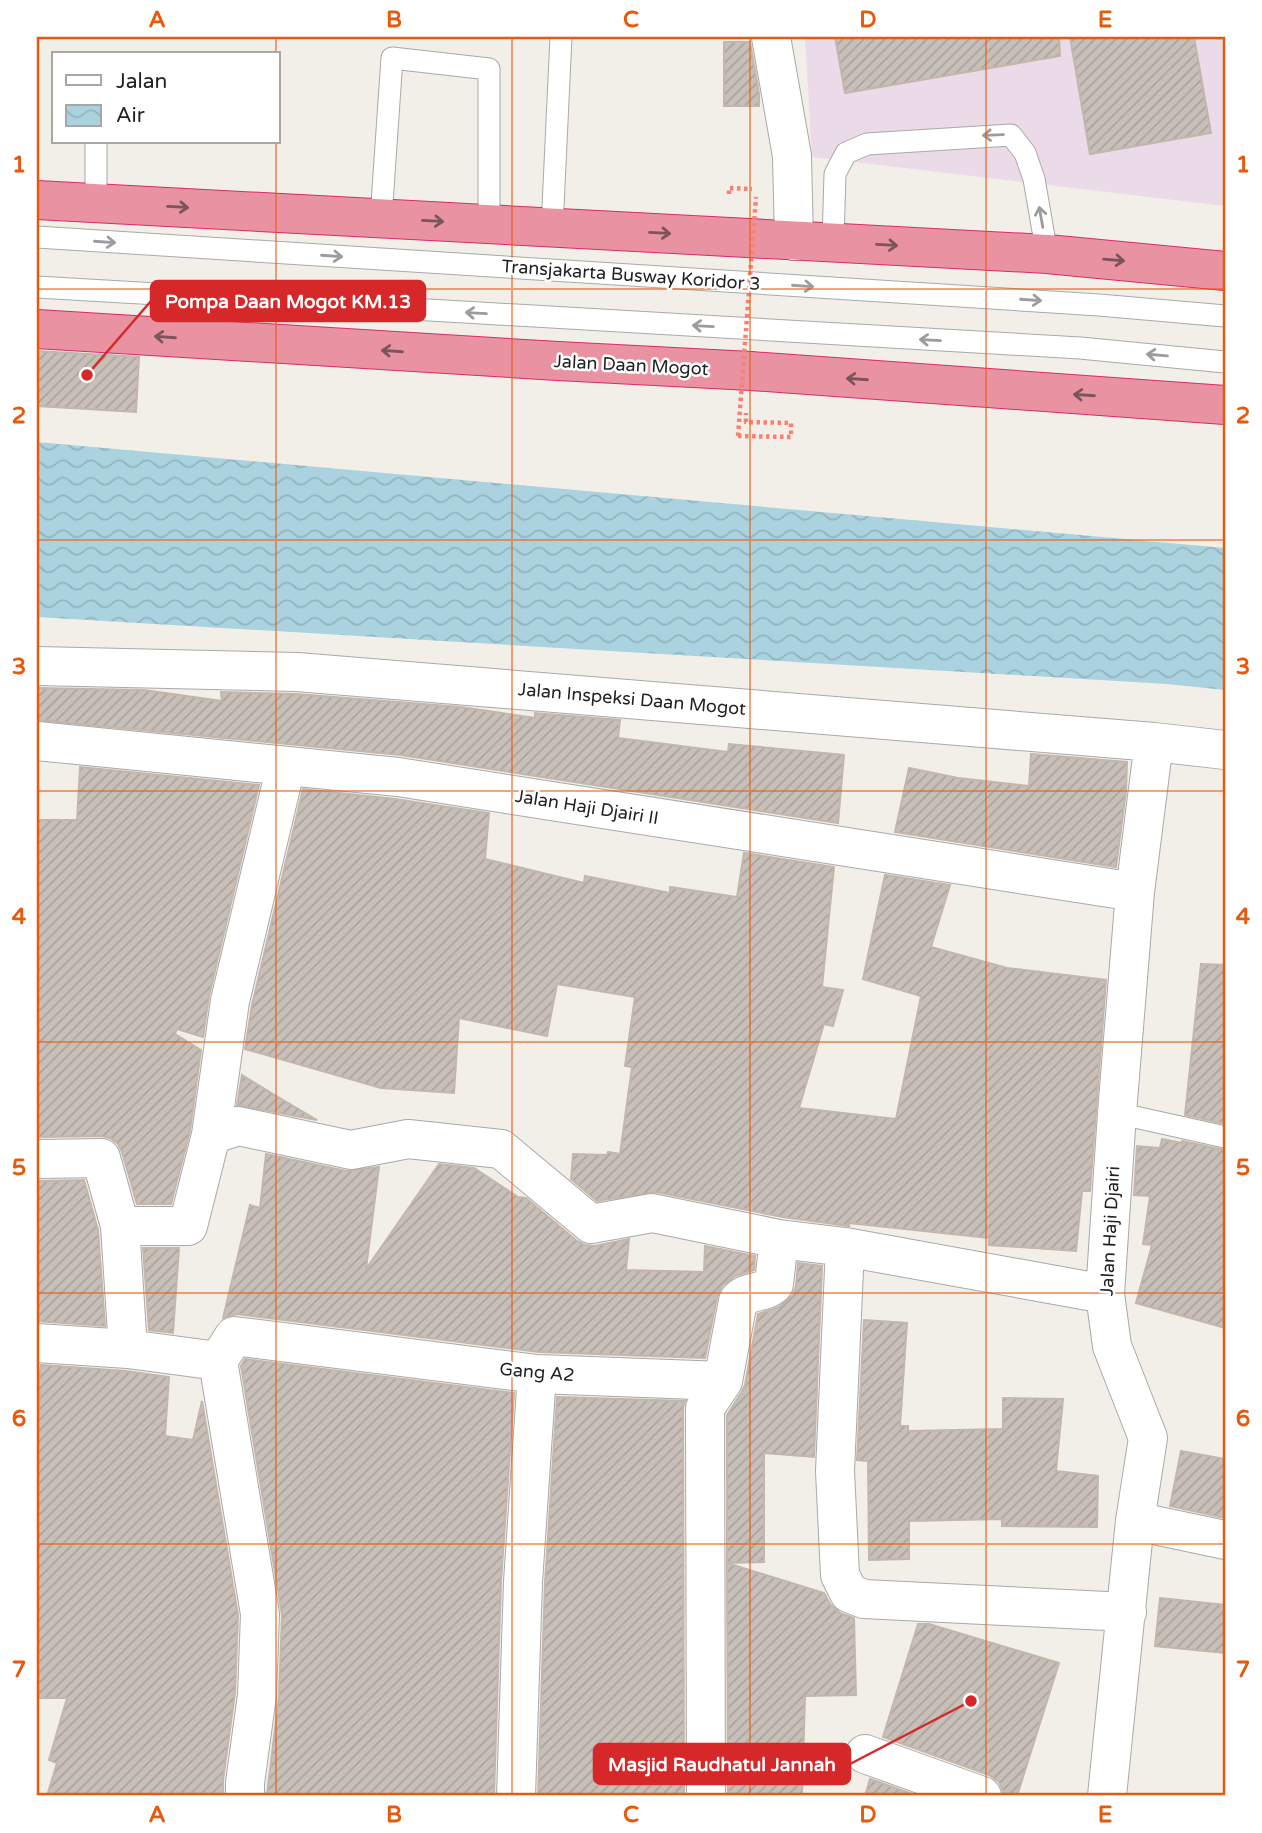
<svg xmlns="http://www.w3.org/2000/svg" width="1262" height="1833" font-family="'Varela Round',sans-serif">
	<style>
		.industrial { fill: #ebdbe8 }
		.water { fill: url(#water-waves) }
		.building { fill: url(#building-hatch); stroke: #c4b6ab; stroke-width: 2 }
		.lines { fill: none; stroke-linecap: round; stroke-linejoin: round }
		.lane-casing { stroke: #a9a9a9; stroke-width: 23 }
		.street-casing { stroke: #a9a9a9; stroke-width: 40 }
		.highway-casing { stroke: #dc2a67; stroke-width: 40 }
		.path { stroke: #fa8072; stroke-width: 4.5; stroke-dasharray: 3.5 3.5; stroke-linecap: butt }
		.lane { stroke: #fff; stroke-width: 21 }
		.street { stroke: #fff; stroke-width: 38 }
		.highway { stroke: #e892a2; stroke-width: 38 }
		.path-bridge { stroke: #fa8072; stroke-width: 4.5; stroke-dasharray: 3.5 3.5; stroke-linecap: butt }
		.oneway { stroke: #9c9c9c }
		.oneway2 { stroke: #7b545c }
		.grid { fill: none; stroke: #e8590c; stroke-width: 2; stroke-opacity: 0.55 }
		.labels { text-anchor: middle; stroke-width: 5; stroke-linejoin: round; paint-order: stroke }
		.street-label { font-size: 18px; fill: #222; stroke: #fff }
		.leader { fill: none; stroke: #d62828; stroke-width: 2.5 }
		.callout-dot { fill: #d62828; stroke: #fff; stroke-width: 2.5 }
		.callout { fill: #d62828; stroke: #d62828; stroke-width: 2.5 }
		.callout-label { font-size: 19px; text-anchor: middle; font-weight: bold; fill: #fff }
		.neatline { fill: none; stroke: #e8590c; stroke-width: 2.5 }
		.grid-label { font-size: 23px; text-anchor: middle; font-weight: bold; fill: #e8590c }
	</style>
	<defs>
		<pattern id="water-waves" width="16" height="10" patternUnits="userSpaceOnUse" patternTransform="scale(1.75)"><rect width="16" height="10" fill="#aad3df"/><path d="M0 5q4-4 8 0t8 0" fill="none" stroke="#92b5bf"/></pattern>
		<pattern id="building-hatch" width="6" height="6" patternUnits="userSpaceOnUse" patternTransform="scale(1.75)"><rect width="6" height="6" fill="#c7bfb8"/><path d="M-1 1l2-2M0 6l6-6M5 7l2-2" fill="none" stroke="#aba49e"/></pattern>
	</defs>
	<rect width="100%" height="100%" fill="#f2efe9"/>
	<!-- industrial -->
	<path class="industrial" d="M805 37H1225V206L812 157Z"/>
	<!-- water -->
	<path class="water" d="M37 442 1225 548V690L1167 684 37 617Z"/>
	<!-- building -->
	<path class="building" d="M835 37H1059L1060 56 845 93Z
		M1070 37H1194L1211 133 1090 154Z
		M724 42H750L759 93V106H724Z
		M37 351 139 357 136 412 37 406Z
		M37 688 144 690 222 701 221 692 296 694 461 707 535 718V713L620 720 618 738 728 752 729 744 844 755 838 823 401 755 37 720Z
		M1031 754 1127 762 1126 791 1116 867 895 832 909 768 958 778 1029 786Z
		M80 767 259 785 209 996 203 1037 177 1029 175 1034 201 1050 190 1131 171 1204H137L122 1152 118 1144 110 1138 101 1136 37 1137V820H77Z
		M303 789 395 799 489 813 485 859 584 883 585 876 670 893V887L737 897 744 853 834 867 822 987 843 990 833 1026 824 1024 799 1108 896 1119 921 996 863 979 885 875 950 885 931 947 1007 968 1106 980 1090 1191H1082L1076 1251 989 1245V1238L849 1223V1226L783 1217 656 1192 597 1201 571 1179 573 1154 607 1155 608 1152 620 1154 632 1067 625 1066 635 997 557 984 547 1036 459 1018 454 1093 381 1088 245 1049 252 1005Z
		M1201 964 1225 965V1124L1185 1115Z
		M242 1075 273 1094 317 1120 237 1105Z
		M1162 1139 1182 1143V1141L1225 1150V1328L1136 1303 1152 1245 1143 1244 1150 1196 1134 1195 1137 1146 1160 1148Z
		M266 1154 346 1171 379 1167 366 1269 439 1164 474 1168 518 1197 526 1198 577 1241 585 1245 595 1246 629 1239 626 1270 704 1272 705 1246 755 1256 754 1270 735 1276 722 1286 717 1297 705 1358 539 1352 237 1314 223 1318 250 1205 260 1208Z
		M84 1180 98 1230 105 1326 37 1321V1181Z
		M143 1248H179L173 1333 149 1330Z
		M798 1263 822 1266 814 1457 764 1453V1562L727 1563V1415L741 1393 745 1385 758 1314 779 1307 793 1295 796 1286Z
		M864 1320 907 1323 900 1426H908V1431L1003 1429V1398L1063 1399 1056 1471 1098 1476 1097 1527 1002 1526V1519L909 1521V1559L869 1560 868 1461 857 1460Z
		M245 1359 514 1393 501 1581 494 1796H314L267 1794 279 1696 282 1615 241 1366Z
		M41 1365 126 1371 169 1377 165 1436 193 1440 202 1401 238 1615 235 1693 223 1780V1796H47L57 1763 49 1760 67 1698H37V1433L40 1391 37 1390Z
		M557 1397 685 1401 683 1408 684 1796H538L545 1583Z
		M1181 1451 1225 1459V1518L1170 1506Z
		M727 1563 824 1593 830 1604 840 1613 854 1618 856 1695 805 1696 802 1796H728Z
		M1160 1598 1225 1605V1653L1155 1646Z
		M918 1624H929L1059 1663 1017 1796H1003V1791L999 1782 989 1775 883 1737Z
		M870 1779 918 1796H865Z"/>
	<g class="lines">
		<!-- lane casing -->
		<g class="lane-casing">
			<path id="lane" d="M96 203V142
				M381 218 392 58 489 69V224
				M552 228 561 37
				M37 237 1099 305 1225 316
				M833 242 835 174 846 153 867 144 1011 135 1025 153 1034 179 1047 254
				M37 287 1080 348 1225 362
				M1117 1113 1225 1137"/>
		</g>
		<!-- street casing -->
		<g class="street-casing">
			<path id="street" d="M771 37 792 156 794 241
				M37 666 297 672 1154 742 1225 750
				M37 741 398 777 1135 892
				M211 1135 230 1001 286 766
				M37 1159 101 1158 120 1226 128 1349 218 1361 234 1336 537 1374 723 1381 738 1301C746 1290 764 1294 774 1284L779 1239 845 1247 1105 1294
				M120 1226H188L211 1135 238 1126 351 1150 408 1139 501 1149 591 1224 652 1213 779 1239
				M845 1247 835 1471 840 1575 849 1593 864 1599 1127 1612
				M37 1343 128 1349
				M218 1361 260 1614 257 1695 245 1783V1796
				M1135 1521 1225 1540
				M865 1754 982 1796
				M516 1796 523 1582 537 1374
				M706 1796 705 1408 723 1381
				M1107 1796 1135 1521 1148 1438 1112 1346 1105 1294 1117 1113 1135 892 1154 742"/>
		</g>
		<!-- highway casing -->
		<g class="highway-casing">
			<path id="highway" d="M37 200 1047 254 1225 271
				M37 329 558 361 751 371 1225 405"/>
		</g>
		<!-- path -->
		<path class="path" d="M729 194V188L752 189
			M738 436 791 437V423L746 422V413"/>
		<!-- lane -->
		<use href="#lane" class="lane"/>
		<!-- street -->
		<use href="#street" class="street"/>
		<!-- highway -->
		<use href="#highway" class="highway"/>
		<!-- path-bridge -->
		<path class="path-bridge" d="M738 436 756 197"/>
	</g>
	<!-- one-way arrows -->
	<defs><path id="oneway-shaft" d="M-6 0H5M1.5-3L5.5 0L1.5 3" fill="none" stroke-width="1.6" stroke-linecap="round" stroke-linejoin="round" transform="scale(1.75)"/></defs>
	<g class="oneway">
		<use href="#oneway-shaft" transform="translate(993 135) rotate(178)"/>
		<use href="#oneway-shaft" transform="translate(1041 217) rotate(-100)"/>
		<use href="#oneway-shaft" transform="translate(105 242) rotate(4)"/>
		<use href="#oneway-shaft" transform="translate(332 256) rotate(4)"/>
		<use href="#oneway-shaft" transform="translate(803 286) rotate(4)"/>
		<use href="#oneway-shaft" transform="translate(1031 300) rotate(4)"/>
		<use href="#oneway-shaft" transform="translate(476 313) rotate(-177)"/>
		<use href="#oneway-shaft" transform="translate(703 326) rotate(-177)"/>
		<use href="#oneway-shaft" transform="translate(930 340) rotate(-177)"/>
		<use href="#oneway-shaft" transform="translate(1157 355) rotate(-175)"/>
	</g>
	<g class="oneway2">
		<use href="#oneway-shaft" transform="translate(178 207) rotate(3)"/>
		<use href="#oneway-shaft" transform="translate(433 221) rotate(3)"/>
		<use href="#oneway-shaft" transform="translate(660 233) rotate(3)"/>
		<use href="#oneway-shaft" transform="translate(887 245) rotate(3)"/>
		<use href="#oneway-shaft" transform="translate(1114 260) rotate(5)"/>
		<use href="#oneway-shaft" transform="translate(165 337) rotate(-176)"/>
		<use href="#oneway-shaft" transform="translate(392 351) rotate(-176)"/>
		<use href="#oneway-shaft" transform="translate(857 379) rotate(-176)"/>
		<use href="#oneway-shaft" transform="translate(1084 395) rotate(-176)"/>
	</g>
	<!-- grid -->
	<path class="grid" d="M276 37V54M512 37V1796M750 37V1796M986 37V1796M276 142V1796M37 289H1225M37 540H1225M37 791H1225M37 1042H1225M37 1293H1225M37 1544H1225"/>
	<g class="labels">
		<!-- street labels -->
		<g class="street-label">
			<text transform="translate(631 275) rotate(4)" y="6">Transjakarta Busway Koridor 3</text>
			<text transform="translate(631 365) rotate(3)" y="6">Jalan Daan Mogot</text>
			<text transform="translate(632 699) rotate(5)" y="6">Jalan Inspeksi Daan Mogot</text>
			<text transform="translate(587 807) rotate(9)" y="6">Jalan Haji Djairi II</text>
			<text transform="translate(1110 1231) rotate(-87)" y="6">Jalan Haji Djairi</text>
			<text transform="translate(537 1372) rotate(5)" y="6">Gang A2</text>
		</g>
	</g>
	<!-- callouts -->
	<path class="leader" d="M87 375L151 301M971 1701L850 1764"/>
	<g class="callout-dot">
		<circle cx="87" cy="375" r="7"/>
		<circle cx="971" cy="1701" r="7"/>
	</g>
	<g class="callout">
		<rect x="151" y="281" width="274" height="40" rx="7"/>
		<rect x="594" y="1744" width="256" height="40" rx="7"/>
	</g>
	<g class="callout-label">
		<text x="288" y="308">Pompa Daan Mogot KM.13</text>
		<text x="722" y="1771">Masjid Raudhatul Jannah</text>
	</g>
	<!-- border -->
	<rect width="1262" height="1833" fill="none" stroke="#ffffff" stroke-width="77"/>
	<!-- legend -->
	<rect x="52" y="52" width="228" height="91" fill="#ffffff" stroke="#a7a7a7" stroke-width="2"/>
	<rect x="66" y="75" width="35" height="10" fill="#ffffff" stroke="#a7a7a7" stroke-width="2"/>
	<text x="116" y="88" font-size="21" fill="#222222">Jalan</text>
	<rect x="66" y="105" width="35" height="21" fill="url(#water-waves)" stroke="#a7a7a7" stroke-width="2"/>
	<text x="116" y="122" font-size="21" fill="#222222">Air</text>
	<rect x="38" y="38" width="1186" height="1756" class="neatline"/>
	<g class="grid-label">
		<text x="157" y="27">A</text>
		<text x="394" y="27">B</text>
		<text x="631" y="27">C</text>
		<text x="868" y="27">D</text>
		<text x="1105" y="27">E</text>
		<text x="19" y="172">1</text>
		<text x="1243" y="172">1</text>
		<text x="19" y="423">2</text>
		<text x="1243" y="423">2</text>
		<text x="19" y="674">3</text>
		<text x="1243" y="674">3</text>
		<text x="19" y="924">4</text>
		<text x="1243" y="924">4</text>
		<text x="19" y="1175">5</text>
		<text x="1243" y="1175">5</text>
		<text x="19" y="1426">6</text>
		<text x="1243" y="1426">6</text>
		<text x="19" y="1677">7</text>
		<text x="1243" y="1677">7</text>
		<text x="157" y="1822">A</text>
		<text x="394" y="1822">B</text>
		<text x="631" y="1822">C</text>
		<text x="868" y="1822">D</text>
		<text x="1105" y="1822">E</text>
	</g>
</svg>
